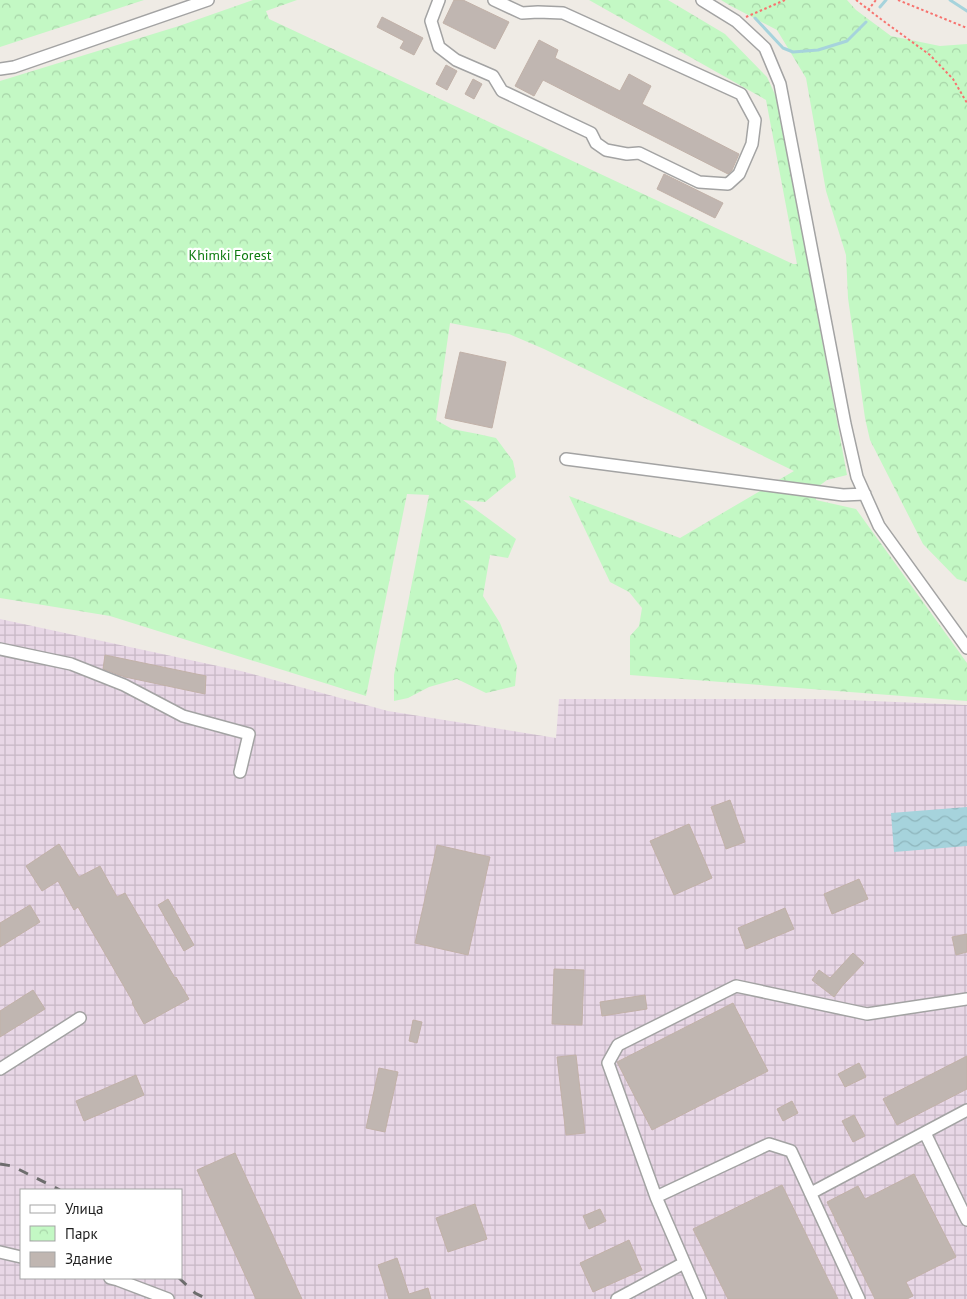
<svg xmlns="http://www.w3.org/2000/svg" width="967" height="1299" font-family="'PT Sans',sans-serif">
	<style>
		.industrial { fill: url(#industrial-grid); fill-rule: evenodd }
		.park { fill: url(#park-crowns) }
		.water { fill: url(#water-waves) }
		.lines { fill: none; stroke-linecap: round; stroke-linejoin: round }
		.stream { stroke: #a6d3dc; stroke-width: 3 }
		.building { fill: #c0b6b1; stroke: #c1b1a8 }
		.minor-casing { stroke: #a3a3a3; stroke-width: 14 }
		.path { stroke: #f7736f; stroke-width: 2; stroke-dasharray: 2.5 2.5; stroke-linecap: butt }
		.minor { stroke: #fff; stroke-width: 11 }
		.rail { stroke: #6d6d6d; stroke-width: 3; stroke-dasharray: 10 10; stroke-linecap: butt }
		.labels { text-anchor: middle; stroke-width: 4.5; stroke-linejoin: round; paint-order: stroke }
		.park-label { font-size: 14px; fill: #0e7b10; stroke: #fff }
	</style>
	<defs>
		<pattern id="industrial-grid" width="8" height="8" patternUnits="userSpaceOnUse" patternTransform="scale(1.25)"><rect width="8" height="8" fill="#e8d7e6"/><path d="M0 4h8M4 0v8" fill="none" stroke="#c7b8c5"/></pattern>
		<pattern id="park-crowns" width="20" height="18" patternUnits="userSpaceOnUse" patternTransform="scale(1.25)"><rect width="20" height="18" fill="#c3f8c4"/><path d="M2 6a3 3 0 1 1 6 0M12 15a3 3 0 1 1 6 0" fill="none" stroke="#a7d4a8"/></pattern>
		<pattern id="water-waves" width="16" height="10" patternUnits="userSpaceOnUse" patternTransform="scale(1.25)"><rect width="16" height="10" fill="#a6d3dc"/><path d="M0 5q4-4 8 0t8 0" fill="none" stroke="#8eb5bc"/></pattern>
	</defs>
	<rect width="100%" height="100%" fill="#efebe5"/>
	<!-- industrial -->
	<path class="industrial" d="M0 619 241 671 388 711 556 738 559 699H825L967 705V1299H0ZM21 1190H181V1278H21Z"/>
	<!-- park -->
	<path class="park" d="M0 0H144L0 47Z
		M253 0H297L266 11 269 19 793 264H797L766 100 589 0H668L725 34 767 77 778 101 847 475 827 480 815 489 816 500 856 509 967 663V701L630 675V636L639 626 642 608 629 592 610 582 569 496 680 538 794 471 544 349 509 334 450 323 436 420 452 429 478 434 496 438 513 461 516 477 485 502 463 500 516 539 508 558 490 555 483 596 500 623 517 666 515 686 486 693 457 679 429 687 408 698 394 701V675L429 495 407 494 366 696 110 616 0 598V81L179 26Z
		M721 0H847L856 10 891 36 940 46 967 44V582L957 579 923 544 870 440 865 418 848 298 846 255 826 191 806 78 777 30 731 6Z"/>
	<!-- water -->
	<path class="water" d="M967 807V846L894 852 891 813Z"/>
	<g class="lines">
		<!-- stream -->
		<path class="stream" d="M950 0 967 11
			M880 7 886 0
			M755 18 783 48 793 52 818 50 847 41 866 22"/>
	</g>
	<!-- building -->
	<path class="building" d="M454 0H463L509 22 495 49 443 23Z
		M382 17 423 38 414 55 400 48 404 41 377 27Z
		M539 40 558 50 555 58 620 91 629 74 651 86 642 104 739 154 732 170 728 174 543 80 534 96 515 86Z
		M446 65 457 71 447 90 436 84Z
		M473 79 482 84 474 99 465 94Z
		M664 174 723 203 715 218 657 189Z
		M460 352 506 362 492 428 445 418Z
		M105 655 206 676 205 694 125 677 103 669Z
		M730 800 745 842 726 849 711 807Z
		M689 824 712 878 674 895 650 841Z
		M59 844 79 877 100 866 117 897 125 893 175 978 176 977 189 999 144 1024 132 1003 133 1002 78 907 74 910 58 881 42 891 26 866Z
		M437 845 490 857 468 955 415 943Z
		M859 879 868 899 832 914 824 894Z
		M168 899 194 945 184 951 158 905Z
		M30 905 40 922 0 947V923Z
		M785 908 794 929 746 949 738 928Z
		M967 934V952L956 955 952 937Z
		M853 953 864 963 843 985 834 997 812 980 819 970 830 978Z
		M554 969 584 970 582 1025 552 1024Z
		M33 990 45 1009 0 1037V1011Z
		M645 995 647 1009 602 1016 600 1002Z
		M733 1003 768 1071 652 1130 617 1062Z
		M413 1020 422 1022 417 1043 409 1041Z
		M576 1055 585 1133 566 1135 557 1057Z
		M967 1056V1089L897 1125 883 1099Z
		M859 1063 866 1077 845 1087 838 1074Z
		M379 1068 398 1072 385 1132 366 1128Z
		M136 1075 144 1095 84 1121 76 1101Z
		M792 1101 798 1113 783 1121 777 1109Z
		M854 1115 865 1136 853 1142 842 1121Z
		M235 1153 302 1299H256L197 1170Z
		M914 1174 956 1257 906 1282 913 1296 907 1299H875L827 1202 858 1186 865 1199Z
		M782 1185 827 1277 838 1299H728L693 1229Z
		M475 1204 487 1239 448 1252 436 1218Z
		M600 1209 606 1221 589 1229 583 1216Z
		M629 1240 642 1270 593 1292 580 1263Z
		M397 1258 409 1294 428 1288 431 1299H389L378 1265Z"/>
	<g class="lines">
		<!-- minor casing -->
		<g class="minor-casing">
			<path id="minor" d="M439 0 431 21 439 47 456 60 493 76 502 91 591 133 596 143 606 150 627 154 639 153 699 182 728 184 739 174 752 144 755 120 741 94 563 13 538 12 522 13 494 0
				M702 0 736 21 765 48 780 84 845 424 857 477 879 526 967 648
				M0 69 14 67 208 0
				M566 459 843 495 865 494
				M0 649 71 664 124 685 183 716 249 734 240 772
				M0 1069 80 1018
				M925 1133 967 1220
				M811 1193 967 1110
				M656 1197 769 1144 791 1151 859 1299
				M0 1252 21 1257
				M110 1278 118 1280 168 1299
				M617 1299 684 1263
				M700 1299 656 1197 608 1063 618 1045 736 986 867 1014 967 999"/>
		</g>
		<!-- path -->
		<path class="path" d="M856 0 882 20 930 55 953 79 967 103
			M898 0 967 28
			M868 10 876 0
			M746 17 785 0"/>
		<!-- minor -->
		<use href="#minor" class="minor"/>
		<!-- rail -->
		<path class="rail" d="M0 1164 12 1166 60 1190
			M179 1278 195 1293 207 1299"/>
	</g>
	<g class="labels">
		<!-- park labels -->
		<g class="park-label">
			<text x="230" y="260">Khimki Forest</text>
		</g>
	</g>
	<!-- legend -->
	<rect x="20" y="1189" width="162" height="90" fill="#ffffff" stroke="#a5a5a5"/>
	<rect x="30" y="1205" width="25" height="8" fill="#ffffff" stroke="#a5a5a5"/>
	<text x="65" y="1214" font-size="15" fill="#1f1f1f">Улица</text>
	<rect x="30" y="1226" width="25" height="15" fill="url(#park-crowns)" stroke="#a5a5a5"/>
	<text x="65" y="1239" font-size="15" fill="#1f1f1f">Парк</text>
	<rect x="30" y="1252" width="25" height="15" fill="#c0b6b1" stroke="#a5a5a5"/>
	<text x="65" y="1264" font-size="15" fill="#1f1f1f">Здание</text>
</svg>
